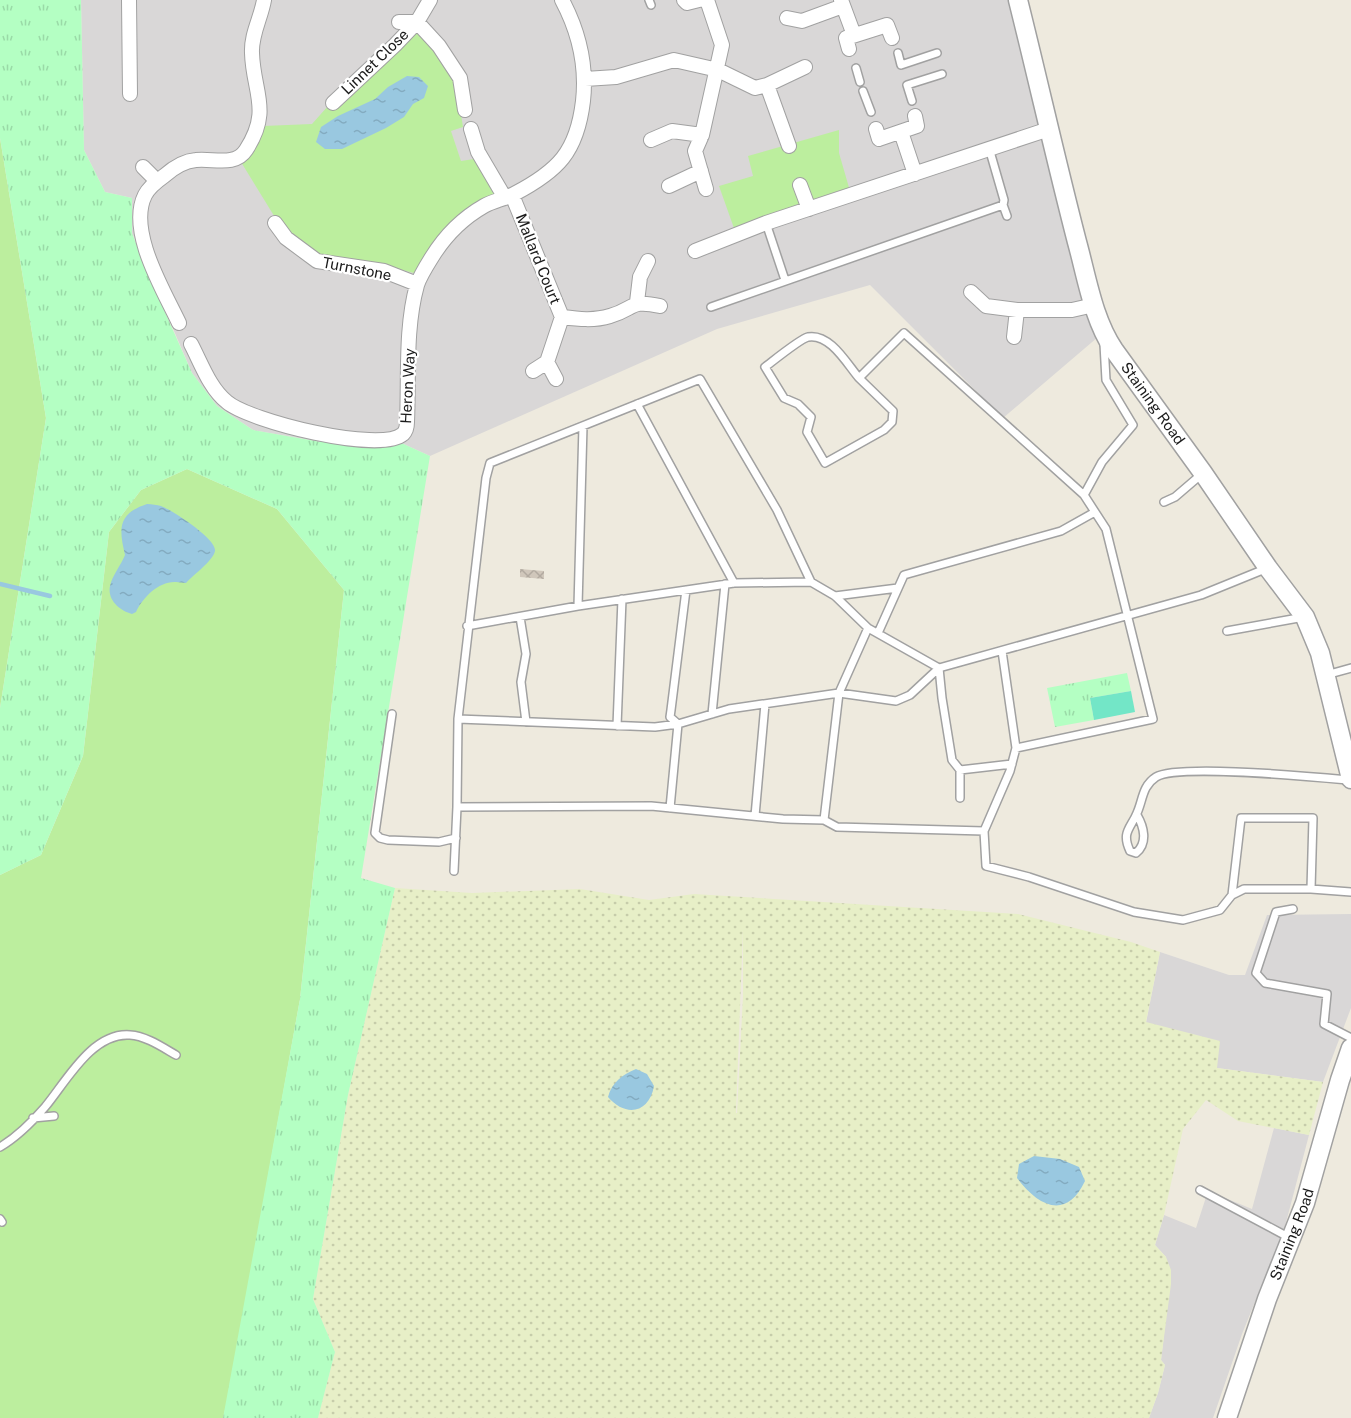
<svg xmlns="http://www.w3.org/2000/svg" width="1351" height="1418" font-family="'Public Sans',sans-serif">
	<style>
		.residential { fill: #d9d7d7 }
		.farmland { fill: url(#farmland-dots); fill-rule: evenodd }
		.grass { fill: #bcee9e }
		.park { fill: url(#park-tufts) }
		.pitch { fill: #73e6c7 }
		.water { fill: url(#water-ripples) }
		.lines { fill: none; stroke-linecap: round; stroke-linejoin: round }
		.stream { stroke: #99c8e0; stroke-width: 4.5 }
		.building { fill: url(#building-cross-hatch) }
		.service-casing { stroke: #a1a1a1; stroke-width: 10 }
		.minor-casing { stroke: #a1a1a1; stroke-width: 16 }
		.tertiary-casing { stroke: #a1a1a1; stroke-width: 21 }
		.service { stroke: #fff; stroke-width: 7 }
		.minor { stroke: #fff; stroke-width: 14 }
		.tertiary { stroke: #fff; stroke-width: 18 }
		.labels { text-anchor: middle; stroke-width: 4.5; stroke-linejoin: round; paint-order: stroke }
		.street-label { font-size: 15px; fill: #1a1a1a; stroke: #fff }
	</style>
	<defs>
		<pattern id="farmland-dots" width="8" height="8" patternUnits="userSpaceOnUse" patternTransform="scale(1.5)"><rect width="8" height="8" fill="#e7efc7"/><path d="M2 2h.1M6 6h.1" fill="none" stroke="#c6ccaa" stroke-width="1.8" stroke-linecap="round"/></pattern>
		<pattern id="park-tufts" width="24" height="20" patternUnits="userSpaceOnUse" patternTransform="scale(1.5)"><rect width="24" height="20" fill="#b4ffc3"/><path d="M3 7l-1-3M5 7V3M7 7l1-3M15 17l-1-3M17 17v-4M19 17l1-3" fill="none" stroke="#9adaa7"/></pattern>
		<pattern id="water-ripples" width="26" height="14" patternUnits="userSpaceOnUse" patternTransform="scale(1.5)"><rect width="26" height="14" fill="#99c8e0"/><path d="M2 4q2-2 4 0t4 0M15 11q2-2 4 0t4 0" fill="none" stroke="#83abc0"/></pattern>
		<pattern id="building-cross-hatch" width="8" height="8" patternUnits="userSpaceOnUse" patternTransform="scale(1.5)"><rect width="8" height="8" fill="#d0c7bb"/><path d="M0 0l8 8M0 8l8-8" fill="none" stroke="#b2aaa0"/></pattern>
	</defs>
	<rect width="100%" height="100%" fill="#eeeade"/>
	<!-- residential -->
	<path class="residential" d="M81 0H1018L1098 337 1003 418 870 285 717 329 430 456 397 441 321 442 253 430 217 406 192 373 132 233V198L105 192 84 150Z
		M1351 914V1008L1323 1082 1217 1068 1146 1023 1160 952 1229 975H1245L1267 915Z
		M1274 1128 1309 1135 1284 1230 1242 1334 1213 1418H1149L1158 1393 1165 1365 1161 1360 1165 1326 1166 1257 1155 1245 1164 1215 1196 1228 1208 1191 1252 1209Z"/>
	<!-- farmland -->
	<path class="farmland" d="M395 888 472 893 580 889 649 900 694 894 1018 914 1131 942 1160 952 1146 1022 1220 1041 1217 1068 1323 1082 1309 1135 1238 1121 1206 1100 1183 1129 1164 1215 1155 1245 1166 1257 1171 1270V1284L1161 1360 1165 1365 1158 1393 1149 1418H318L335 1352 313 1299 348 1095ZM743 929V996L737 1113H736Z"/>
	<!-- grass -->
	<path class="grass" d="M419 31 455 77 463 127 451 131 461 161 474 159 498 198 483 204 418 274 378 264 313 255 276 219 241 162 263 126 312 124 328 106 340 107Z
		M839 130V153L850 191 735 231 719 186 753 176 748 156Z
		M0 138 46 418 0 708Z
		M187 469 277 509 344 590 300 999 228 1398 223 1418H0V875L41 855 83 756 109 532 141 490Z"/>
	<!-- park -->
	<path class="park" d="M0 0H81L84 150 105 192 132 198V233L145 267 192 373 217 406 253 430 321 442 397 441 430 456 361 878 395 888 348 1095 313 1299 335 1352 318 1418H223L300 999 344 590 277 509 187 469 141 490 109 532 83 756 41 855 0 875V708L46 418 0 138Z
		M1127 673 1131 691 1090 698 1094 720 1055 727 1047 688Z"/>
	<!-- pitch -->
	<path class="pitch" d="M1131 691 1135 712 1094 720 1090 698Z"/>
	<!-- water -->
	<path class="water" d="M407 76 419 77 428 86 424 98 413 104 404 117 386 128 342 149H325L316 142 321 127 338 116 375 99 388 87Z
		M147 504C152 504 157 505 161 506 172 510 217 539 215 551 213 561 193 575 186 583 182 583 179 582 176 582 159 581 143 597 136 612L132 614C120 611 107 600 110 586 112 576 121 565 125 555 119 529 117 514 147 504Z
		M636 1069 647 1074 654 1086C649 1114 625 1117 608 1097 612 1082 622 1075 636 1069Z
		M1034 1156 1060 1159 1079 1167 1085 1181C1066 1221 1038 1206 1017 1178L1019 1164Z"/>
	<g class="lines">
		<!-- stream -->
		<path class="stream" d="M0 584 50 596"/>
	</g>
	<!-- building -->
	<path class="building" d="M520 569 544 571V579L520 577Z"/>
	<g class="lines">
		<!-- service casing -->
		<g class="service-casing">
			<path id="service" d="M649 0 651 5
				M898 53 901 65 937 53
				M856 68 860 82
				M863 91 871 112
				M912 101 907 85 942 74
				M1003 205 1007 216
				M766 223 785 280
				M711 307 1003 205 1004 200 989 148
				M859 378 893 411 892 422 884 430 825 463 807 432 811 417 798 404 784 398 765 367C773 361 800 339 808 337 830 333 847 364 859 378L904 333 1084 495 1106 529 1153 719 1016 748
				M637 404 734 583
				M1084 495 1102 462 1133 425 1106 380 1104 344
				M1164 502 1175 497 1203 473
				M835 596 898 588
				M578 606 583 426
				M520 617 526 654 521 682 526 722
				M467 626 578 606 734 583 811 582
				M1227 631 1304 617
				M878 633 904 575 1061 531 1095 512
				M1002 651 1016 748 1010 771 984 831 986 866 1029 877 1134 912 1183 920 1220 910 1232 895 1244 889H1311L1313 818H1241L1232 895
				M939 668 942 698 952 760 960 770V798
				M1326 675 1351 668
				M392 714 375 833 380 838 388 840 439 842 456 838
				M712 714 725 584
				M458 719 655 727 678 724 729 709 839 693 896 701 910 695 939 668
				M617 726 622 599
				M960 770 1012 764
				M457 807 651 806 783 819 824 820 839 693 868 628
				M670 808 678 724 670 717 671 710 686 590
				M1137 815C1144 827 1148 843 1136 853L1130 851C1121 832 1131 828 1137 813 1143 800 1142 786 1156 777 1177 764 1316 777 1348 780
				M755 816 765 704
				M824 820 837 827 984 831
				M454 871 457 807 458 719 486 478 490 463 700 379 777 510 811 582 835 596 868 628 939 668 1201 595 1265 569
				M1311 889 1351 892
				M1293 909 1276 912 1256 973 1265 983 1327 994 1324 1024 1351 1038
				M33 1118 54 1116
				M0 1147C17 1137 32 1122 45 1107 66 1082 92 1032 130 1035 146 1036 162 1047 176 1055
				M1200 1190 1290 1238
				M0 1219 2 1222"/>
		</g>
		<!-- minor casing -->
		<g class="minor-casing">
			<path id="minor" d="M129 0 130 94
				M684 0 687 3 699 0
				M841 0 854 35
				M787 18 802 21 843 6
				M399 22H417L430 0
				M849 49 846 38 887 25 892 38
				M585 79 616 77 674 60 718 70 755 88 767 85 805 67
				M767 85 789 146
				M333 103 395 45 417 22 439 46 460 78 465 110
				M471 129 478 152 505 198
				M876 129 879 139 917 126 915 116
				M901 132 915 174
				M651 140 672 131 702 135
				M143 167 157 181
				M800 185 809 209
				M669 186 701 171
				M706 189 695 151 702 135 722 45 707 0
				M512 195 562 317C578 319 594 321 610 316 635 309 629 299 660 306
				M275 223 286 238 317 261 384 271 417 284
				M695 251 766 223 1049 129
				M971 292 986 306 1017 310H1072L1094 305
				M637 302 640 277 648 261
				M179 323C164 291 127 231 145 195 149 187 157 181 164 176 173 168 183 161 196 160 213 158 235 167 246 150 272 110 253 92 252 53 251 34 261 18 264 0
				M1014 337 1017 310
				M191 344C201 363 210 389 227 402 249 421 380 454 403 434 406 431 407 426 407 422 409 377 405 328 417 285 420 276 427 265 432 257 445 236 463 218 484 206 493 201 504 199 514 194 558 171 577 152 583 101 587 65 579 32 562 0
				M547 362 556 379
				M533 371 547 362 562 317"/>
		</g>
		<!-- tertiary casing -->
		<g class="tertiary-casing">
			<g id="tertiary">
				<path id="s1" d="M1018 0C1038 80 1056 161 1077 242 1087 278 1093 319 1114 350L1203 473 1268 568 1305 617 1320 653 1351 779"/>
				<path id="s2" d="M1227 1418 1267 1299 1305 1203 1340 1080 1351 1048"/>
			</g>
		</g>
		<!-- service -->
		<use href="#service" class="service"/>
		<!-- minor -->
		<use href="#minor" class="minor"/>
		<!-- tertiary -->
		<use href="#tertiary" class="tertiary"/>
	</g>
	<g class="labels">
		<!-- street labels -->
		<g class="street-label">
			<text transform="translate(375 62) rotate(-44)" y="5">Linnet Close</text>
			<text transform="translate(538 259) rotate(68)" y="5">Mallard Court</text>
			<text transform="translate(357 269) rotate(11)" y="5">Turnstone</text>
			<text transform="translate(408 386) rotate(-87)" y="5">Heron Way</text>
			<text dy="5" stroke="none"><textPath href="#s1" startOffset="430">Staining Road</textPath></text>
			<text dy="5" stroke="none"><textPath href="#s2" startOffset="195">Staining Road</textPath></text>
		</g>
	</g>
</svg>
